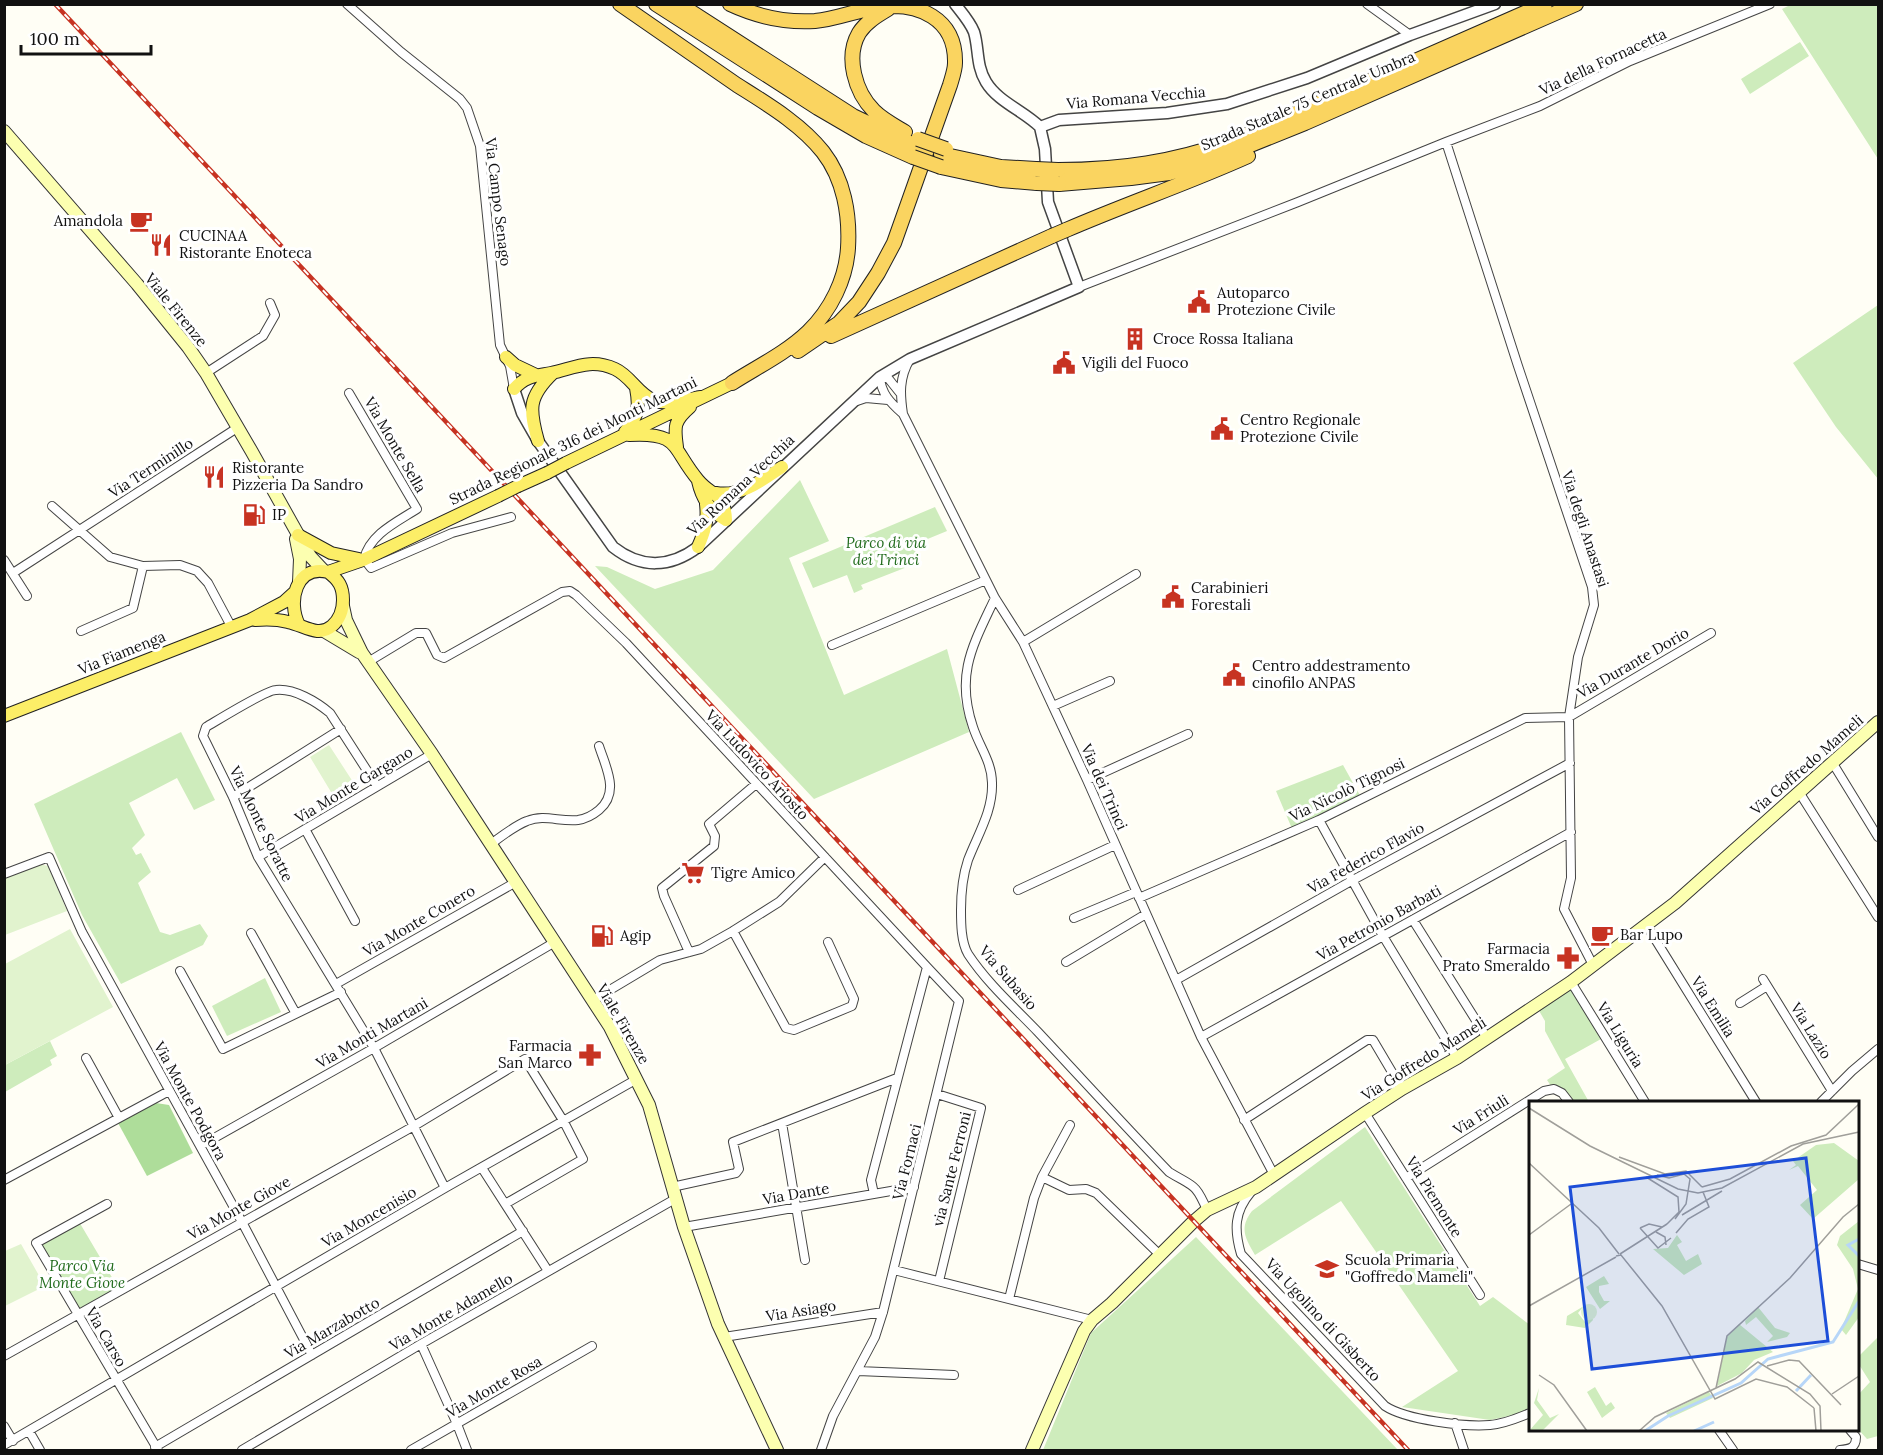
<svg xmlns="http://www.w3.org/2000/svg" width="1883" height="1455" font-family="Lora,serif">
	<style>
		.green { fill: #ceecbc }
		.forest { fill: #aedd9a }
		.pitch { fill: #e1f3ce }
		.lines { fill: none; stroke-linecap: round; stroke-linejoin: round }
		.minor-casing { stroke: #444; stroke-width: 10 }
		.tertiary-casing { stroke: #444; stroke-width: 13 }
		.secondary-casing { stroke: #333; stroke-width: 14 }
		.primary-casing { stroke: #222; stroke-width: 14 }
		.trunk-casing { stroke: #222; stroke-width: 16 }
		.minor { stroke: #fff; stroke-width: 8 }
		.tertiary { stroke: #fff; stroke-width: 10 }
		.secondary { stroke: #fcffb0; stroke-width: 12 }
		.primary { stroke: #fcee67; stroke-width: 12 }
		.trunk { stroke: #fad460; stroke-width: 14 }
		.rail-casing { stroke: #c73322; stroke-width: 4.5 }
		.rail { stroke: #fff; stroke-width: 2; stroke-dasharray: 7; stroke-linecap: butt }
		.primary-bridge-casing { stroke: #222; stroke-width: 14; stroke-linecap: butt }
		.trunk-bridge-casing { stroke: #222; stroke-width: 16; stroke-linecap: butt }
		.primary-bridge { stroke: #fcee67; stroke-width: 12 }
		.trunk-bridge { stroke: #fad460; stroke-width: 14 }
		.labels { text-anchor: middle; stroke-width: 6; stroke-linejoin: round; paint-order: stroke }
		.street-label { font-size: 15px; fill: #111; stroke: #fff }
		.poi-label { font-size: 15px; fill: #111; stroke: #fff; text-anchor: start }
		.park-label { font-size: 15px; font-style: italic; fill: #226c1d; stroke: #fff }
		.inset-river { fill: none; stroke: #b7d6f8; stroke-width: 3 }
		.inset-road { fill: none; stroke: #a09f9a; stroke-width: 1.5 }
		.view { fill: #1d4ed8; fill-opacity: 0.15; stroke: #1d4ed8; stroke-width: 3 }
		.inset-edge { fill: none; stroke: #111; stroke-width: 3 }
	</style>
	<rect width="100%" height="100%" fill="#fffef5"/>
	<!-- green -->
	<path class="green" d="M1790 5H1878V159L1782 9Z
		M1800 42 1809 56 1750 94 1741 79Z
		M1878 305V479L1836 427 1793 363Z
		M800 480 829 541 789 558 844 695 947 649 969 732 814 799 595 566 607 567 655 589 713 570Z
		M935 507 947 531 913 545 920 562 861 585 863 589 854 593 847 575 813 588 802 563Z
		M181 732 215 800 194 810 177 778 129 803 145 835 132 848 136 855 141 853 151 872 138 883 160 932 170 935 200 924 208 936 203 945 121 984 82 915 34 804Z
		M1343 765 1362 799 1293 831 1276 791Z
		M265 978 281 1012 227 1036 212 1006Z
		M1570 987 1601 1039 1565 1059 1589 1102H1572L1551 1086 1547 1080 1565 1068 1545 1031V1021L1538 1009Z
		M50 1041 57 1056 50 1060 52 1065 5 1092V1065Z
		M1365 1127 1480 1306 1493 1297 1530 1325V1408L1514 1415 1490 1420 1402 1407 1458 1371 1341 1201 1255 1255C1245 1238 1239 1228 1252 1211Z
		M78 1220 120 1291 78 1315 36 1243Z
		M1196 1237 1398 1450H1043L1091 1333Z
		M1878 1337V1436L1867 1439 1858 1429V1395L1870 1382 1858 1363V1357Z"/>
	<!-- forest -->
	<path class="forest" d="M156 1103 169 1105 193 1153 147 1176 118 1123Z"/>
	<!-- pitch -->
	<path class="pitch" d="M329 745 355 785 334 797 310 757Z
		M39 864 48 866 67 911 5 935V878Z
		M70 929 113 1007 5 1065V964Z
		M21 1244 45 1286 5 1306V1251Z"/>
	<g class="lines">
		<!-- minor casing -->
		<g class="minor-casing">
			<path id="minor" d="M347 4 401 52 460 99 467 108 480 146 500 345 510 366 514 389
				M1367 4 1410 35
				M1446 142 1518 366 1592 587 1594 605 1578 657 1569 717 1571 878 1564 909 1593 965
				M1079 287 1298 202 1446 142 1540 106 1630 61 1770 4
				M910 359C899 378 900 394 903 414L995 598 1023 642 1087 780 1201 1037 1273 1173
				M206 373 263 336 275 315 270 303
				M349 393 417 509C397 522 370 534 364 559L371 568 452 533 511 517
				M900 393 888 378 880 377C881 394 891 403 903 414
				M857 401 866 398 888 400
				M52 506 110 557 143 566 180 565 197 571 208 583 231 626
				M4 560 27 596
				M13 573 237 428
				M995 598C973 645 955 674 973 727 979 746 992 762 992 783 993 811 978 834 968 860 963 875 961 894 961 910 961 923 961 942 968 954 987 983 1015 1008 1038 1032 1082 1079 1125 1126 1169 1172 1193 1187 1195 1182 1207 1210
				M81 631 133 608 143 566
				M1023 642 1136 574
				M832 645 986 580
				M368 662 416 633H426L437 655 444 658 562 592 570 591 576 595 626 643 927 967 871 1180 874 1194
				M1053 706 1110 681
				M1832 762 1878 837
				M1087 780 1188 734
				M377 786 330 713C317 702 294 688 276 690 266 690 218 720 206 727L203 736 233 797 258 857 374 1048 445 1188
				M1799 792 1878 917
				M233 797 341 729
				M1319 820 1383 936 1457 1058
				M305 829 355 921
				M491 844C502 836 514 826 527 821 544 814 560 822 578 820 585 819 593 815 599 810 620 792 606 768 599 746
				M258 857 432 754
				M4 874 49 857 82 932 242 1222 312 1355
				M1018 890 1115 845
				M1139 898 1319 820 1525 718 1569 717 1711 633
				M1074 918 1136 892
				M1413 920 1487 1038
				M1647 926 1756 1102
				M733 931 786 1028 794 1030 852 1006 854 999 828 942
				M251 933 295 1012
				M689 952 664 896 662 888 714 846 715 836 709 824 756 784
				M1066 962 1146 914
				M180 971 223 1049 341 992
				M1763 979 1832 1091
				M1176 980 1353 880 1570 763
				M1571 982 1645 1102
				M336 984 516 882
				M593 1000 660 960 701 949 733 931 779 902 825 857
				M1740 1003 1767 986
				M1201 1037 1571 832
				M86 1058 119 1118
				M937 1094 981 1108 939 1281
				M1821 1102 1852 1071 1878 1049
				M1365 1113 1480 1295
				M1244 1120 1367 1040H1373L1402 1089
				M782 1123 805 1260
				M200 1146 374 1048 555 942
				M482 1168 548 1271
				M1042 1177 1069 1190 1086 1189 1096 1193 1160 1255
				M1406 1178 1544 1091 1554 1089 1562 1093 1569 1102
				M4 1180 169 1091
				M672 1187 736 1173 739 1169 733 1142 897 1078
				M1251 1192C1234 1212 1234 1230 1241 1254L1385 1406C1406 1420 1465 1427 1490 1425 1504 1424 1518 1418 1530 1413
				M107 1204 36 1243 158 1450
				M684 1227 914 1187
				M1858 1264 1878 1270
				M894 1270 1092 1320
				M1009 1299 1034 1198 1042 1177 1070 1125
				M724 1337 883 1312
				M421 1344 457 1424 467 1450
				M4 1356 414 1126 525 1059 564 1122 583 1159 505 1204
				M858 1371 954 1375
				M1455 1423 1464 1450
				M4 1426 13 1441
				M1719 1430 1733 1450
				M29 1431 40 1450
				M4 1445 445 1188 637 1079
				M155 1447 523 1231
				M242 1450 421 1344 675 1199
				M411 1450 592 1346
				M821 1450 833 1416 875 1337 883 1312 959 1001 927 967
				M1840 1450C1850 1449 1856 1448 1856 1437L1850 1430"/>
		</g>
		<!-- tertiary casing -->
		<g class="tertiary-casing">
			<path id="tertiary" d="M955 4C962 13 970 22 974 32 979 48 976 66 986 82 998 102 1024 111 1040 127
				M1040 127 1059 120 1167 113 1227 104 1307 78 1410 35 1495 4
				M514 389 522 413 538 441 613 547C641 569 670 568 698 547L880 377 910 359 1079 287 1048 202 1045 149 1040 127"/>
		</g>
		<!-- secondary casing -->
		<g class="secondary-casing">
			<path id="secondary" d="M4 131 137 284 188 347 206 373 252 452 310 556 324 571
				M296 539 300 559 299 582
				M343 606 346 620 362 653 432 754 610 1027 649 1105 684 1227 718 1324 777 1450
				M324 631 359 652
				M1032 1450 1084 1331 1092 1320 1112 1303 1193 1222 1207 1210 1256 1187 1365 1113 1402 1089 1457 1058 1571 982 1675 903 1878 722"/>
		</g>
		<!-- primary casing -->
		<g class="primary-casing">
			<path id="primary" d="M506 357 515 365 536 375
				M514 389C525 376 536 376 551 373 574 368 591 358 615 369 631 376 638 395 655 401 668 405 687 399 701 397
				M625 432C638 415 640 409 636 388
				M629 435C681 432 671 448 698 480 712 497 725 492 726 520
				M538 441C529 409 528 397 553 373
				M677 447C674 426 674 421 690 407
				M566 463 732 383
				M698 481C702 499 710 511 726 520
				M518 486 547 473
				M716 493C741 497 761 481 782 467
				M298 535 331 553 359 559
				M698 547C705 531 708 521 706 504
				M328 572 363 560 498 496
				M255 620C266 619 277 619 288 622 304 625 318 638 332 626 340 619 343 610 343 600 343 587 339 580 328 572 296 564 287 602 299 625
				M4 716 250 620 284 602 295 592"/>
		</g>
		<!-- trunk casing -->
		<g class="trunk-casing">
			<path id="trunk" d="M620 4C659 31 698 58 737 85 767 104 801 124 823 152 844 179 850 215 848 248 846 279 831 310 808 332 786 353 757 367 732 383
				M656 4 818 108 866 136 913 157
				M679 4 853 116 916 146
				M730 4C758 17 785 23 815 21 837 19 857 10 879 7 918 2 956 18 955 63 955 70 952 78 950 85L894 243 878 273 859 302 839 323 798 351
				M888 9C878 15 866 22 859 33 845 57 855 92 874 111 883 120 895 126 905 132
				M941 154 1001 167 1036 169
				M941 167 1001 180 1037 183
				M1058 170C1121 170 1173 162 1233 141L1545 4
				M1059 184 1131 178 1169 173 1218 158 1305 123 1576 4
				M1066 230C1126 204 1188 183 1248 156
				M831 336 1052 236"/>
		</g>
		<!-- minor -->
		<use href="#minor" class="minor"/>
		<!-- tertiary -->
		<use href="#tertiary" class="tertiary"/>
		<!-- secondary -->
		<use href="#secondary" class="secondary"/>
		<!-- primary -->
		<use href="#primary" class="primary"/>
		<!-- trunk -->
		<use href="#trunk" class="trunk"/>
		<!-- rail casing -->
		<g class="rail-casing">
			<path id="rail" d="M55 4 1408 1450"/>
		</g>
		<!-- rail -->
		<use href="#rail" class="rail"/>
		<!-- primary-bridge casing -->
		<g class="primary-bridge-casing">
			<path id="primary-bridge" d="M547 473 566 463
				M498 496 518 486"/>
		</g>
		<!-- trunk-bridge casing -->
		<g class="trunk-bridge-casing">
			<path id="trunk-bridge" d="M918 139 946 149
				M913 157 941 167
				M1036 169 1058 170
				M1037 183 1059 184
				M1052 236 1066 230"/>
		</g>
		<!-- primary-bridge -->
		<use href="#primary-bridge" class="primary-bridge"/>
		<!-- trunk-bridge -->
		<use href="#trunk-bridge" class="trunk-bridge"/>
	</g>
	<!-- icons -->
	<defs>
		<g id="cafe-bare" transform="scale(1.8)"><path d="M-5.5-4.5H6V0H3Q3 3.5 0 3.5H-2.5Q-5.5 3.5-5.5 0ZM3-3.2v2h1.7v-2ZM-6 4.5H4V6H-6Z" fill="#c73322" stroke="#fff" stroke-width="2.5" paint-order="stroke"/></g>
		<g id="restaurant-bare" transform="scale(1.8)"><path d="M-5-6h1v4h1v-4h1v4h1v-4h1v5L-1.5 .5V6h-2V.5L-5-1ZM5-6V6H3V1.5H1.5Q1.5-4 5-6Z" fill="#c73322" stroke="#fff" stroke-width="2.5" paint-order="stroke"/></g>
		<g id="civic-bare" transform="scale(1.8)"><path d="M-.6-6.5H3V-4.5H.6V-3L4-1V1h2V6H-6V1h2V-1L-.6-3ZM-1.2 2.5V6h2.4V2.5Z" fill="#c73322" stroke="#fff" stroke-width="2.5" paint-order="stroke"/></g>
		<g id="building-bare" transform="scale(1.8)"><path d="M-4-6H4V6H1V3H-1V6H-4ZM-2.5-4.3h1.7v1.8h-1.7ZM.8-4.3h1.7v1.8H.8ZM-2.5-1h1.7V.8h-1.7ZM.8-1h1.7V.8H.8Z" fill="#c73322" stroke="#fff" stroke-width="2.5" paint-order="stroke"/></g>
		<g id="fuel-bare" transform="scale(1.8)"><path d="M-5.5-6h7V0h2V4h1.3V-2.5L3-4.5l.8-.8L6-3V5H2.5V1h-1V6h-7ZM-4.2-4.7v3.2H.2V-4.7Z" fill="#c73322" stroke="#fff" stroke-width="2.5" paint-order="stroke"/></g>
		<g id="supermarket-bare" transform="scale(1.8)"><path d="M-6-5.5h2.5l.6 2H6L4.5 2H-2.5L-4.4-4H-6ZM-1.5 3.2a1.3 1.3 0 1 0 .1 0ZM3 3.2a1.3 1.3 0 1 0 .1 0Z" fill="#c73322" stroke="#fff" stroke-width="2.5" paint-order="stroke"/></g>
		<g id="pharmacy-bare" transform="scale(1.8)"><path d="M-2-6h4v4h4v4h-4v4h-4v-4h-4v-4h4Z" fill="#c73322" stroke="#fff" stroke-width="2.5" paint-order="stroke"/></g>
		<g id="school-bare" transform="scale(1.8)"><path d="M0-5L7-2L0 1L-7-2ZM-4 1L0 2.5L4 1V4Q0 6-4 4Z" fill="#c73322" stroke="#fff" stroke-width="2.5" paint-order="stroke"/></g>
	</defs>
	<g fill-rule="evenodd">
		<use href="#cafe-bare" x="141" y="221"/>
		<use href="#restaurant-bare" x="161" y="245"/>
		<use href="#civic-bare" x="1199" y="302"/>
		<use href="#building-bare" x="1135" y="339"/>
		<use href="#civic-bare" x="1064" y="363"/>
		<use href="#civic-bare" x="1222" y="429"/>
		<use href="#restaurant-bare" x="214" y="477"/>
		<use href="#fuel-bare" x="254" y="515"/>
		<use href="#civic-bare" x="1173" y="597"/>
		<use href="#civic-bare" x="1234" y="675"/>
		<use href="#supermarket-bare" x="693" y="873"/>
		<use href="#cafe-bare" x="1602" y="935"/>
		<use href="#fuel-bare" x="602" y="936"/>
		<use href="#pharmacy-bare" x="1568" y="958"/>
		<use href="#pharmacy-bare" x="590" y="1055"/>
		<use href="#school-bare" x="1327" y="1269"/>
	</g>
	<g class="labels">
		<!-- street labels -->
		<g class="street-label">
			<text transform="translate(1603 62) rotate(-25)" y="5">Via della Fornacetta</text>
			<text transform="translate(1136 98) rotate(-5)" y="5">Via Romana Vecchia</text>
			<text transform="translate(1308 101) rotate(-23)" y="5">Strada Statale 75 Centrale Umbra</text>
			<text transform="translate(498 202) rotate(83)" y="5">Via Campo Senago</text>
			<text transform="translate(176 310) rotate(51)" y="5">Viale Firenze</text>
			<text transform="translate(573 441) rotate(-26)" y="5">Strada Regionale 316 dei Monti Martani</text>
			<text transform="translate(395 445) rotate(60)" y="5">Via Monte Sella</text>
			<text transform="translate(151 468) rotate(-33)" y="5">Via Terminillo</text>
			<text transform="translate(741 485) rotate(-43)" y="5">Via Romana Vecchia</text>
			<text transform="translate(1585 529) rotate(72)" y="5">Via degli Anastasi</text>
			<text transform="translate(122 653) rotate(-22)" y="5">Via Fiamenga</text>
			<text transform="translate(1633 663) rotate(-30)" y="5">Via Durante Dorio</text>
			<text transform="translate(757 765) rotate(47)" y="5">Via Ludovico Ariosto</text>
			<text transform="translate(1807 765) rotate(-41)" y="5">Via Goffredo Mameli</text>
			<text transform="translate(354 785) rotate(-31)" y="5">Via Monte Gargano</text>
			<text transform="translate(1104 787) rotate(66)" y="5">Via dei Trinci</text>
			<text transform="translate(1347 790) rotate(-26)" y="5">Via Nicolò Tignosi</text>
			<text transform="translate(261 824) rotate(64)" y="5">Via Monte Soratte</text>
			<text transform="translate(1366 858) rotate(-29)" y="5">Via Federico Flavio</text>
			<text transform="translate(419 921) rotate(-30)" y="5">Via Monte Conero</text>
			<text transform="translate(1379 923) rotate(-29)" y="5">Via Petronio Barbati</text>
			<text transform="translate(1008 978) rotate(49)" y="5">Via Subasio</text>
			<text transform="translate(1713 1007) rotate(58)" y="5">Via Emilia</text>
			<text transform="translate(623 1024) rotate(60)" y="5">Viale Firenze</text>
			<text transform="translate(1811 1031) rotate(58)" y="5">Via Lazio</text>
			<text transform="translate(372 1033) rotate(-30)" y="5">Via Monti Martani</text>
			<text transform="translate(1620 1035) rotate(58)" y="5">Via Liguria</text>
			<text transform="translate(1424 1059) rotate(-32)" y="5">Via Goffredo Mameli</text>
			<text transform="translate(190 1101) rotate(61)" y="5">Via Monte Podgora</text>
			<text transform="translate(1481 1115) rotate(-32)" y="5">Via Friuli</text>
			<text transform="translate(907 1162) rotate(-76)" y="5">Via Fornaci</text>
			<text transform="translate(952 1169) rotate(-76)" y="5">via Sante Ferroni</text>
			<text transform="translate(796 1194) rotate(-10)" y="5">Via Dante</text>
			<text transform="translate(1434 1197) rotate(58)" y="5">Via Piemonte</text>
			<text transform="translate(239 1208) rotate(-29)" y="5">Via Monte Giove</text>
			<text transform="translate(369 1217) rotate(-30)" y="5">Via Moncenisio</text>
			<text transform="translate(801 1311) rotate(-9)" y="5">Via Asiago</text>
			<text transform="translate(451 1312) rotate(-30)" y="5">Via Monte Adamello</text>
			<text transform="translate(1323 1320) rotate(47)" y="5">Via Ugolino di Gisberto</text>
			<text transform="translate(332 1328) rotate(-30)" y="5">Via Marzabotto</text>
			<text transform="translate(106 1337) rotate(60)" y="5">Via Carso</text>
			<text transform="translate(494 1387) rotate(-30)" y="5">Via Monte Rosa</text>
		</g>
		<!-- poi labels -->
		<g class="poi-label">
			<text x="123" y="226" text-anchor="end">Amandola</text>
			<text x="179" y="241">CUCINAA<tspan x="179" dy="17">Ristorante Enoteca</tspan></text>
			<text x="1217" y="298">Autoparco<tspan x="1217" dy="17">Protezione Civile</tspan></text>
			<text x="1153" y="344">Croce Rossa Italiana</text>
			<text x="1082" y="368">Vigili del Fuoco</text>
			<text x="1240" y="425">Centro Regionale<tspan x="1240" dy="17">Protezione Civile</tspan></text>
			<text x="232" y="473">Ristorante<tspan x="232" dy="17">Pizzeria Da Sandro</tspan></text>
			<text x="272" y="520">IP</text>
			<text x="1191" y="593">Carabinieri<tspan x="1191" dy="17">Forestali</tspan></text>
			<text x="1252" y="671">Centro addestramento<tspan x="1252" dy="17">cinofilo ANPAS</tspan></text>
			<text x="711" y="878">Tigre Amico</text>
			<text x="1620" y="940">Bar Lupo</text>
			<text x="620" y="941">Agip</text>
			<text x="1550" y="954" text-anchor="end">Farmacia<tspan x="1550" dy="17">Prato Smeraldo</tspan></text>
			<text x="572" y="1051" text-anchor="end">Farmacia<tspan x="572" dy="17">San Marco</tspan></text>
			<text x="1345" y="1265">Scuola Primaria<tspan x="1345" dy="17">"Goffredo Mameli"</tspan></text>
		</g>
		<!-- park labels -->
		<g class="park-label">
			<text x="886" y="548">Parco di via<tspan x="886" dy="17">dei Trinci</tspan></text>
			<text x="82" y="1271">Parco Via<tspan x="82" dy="17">Monte Giove</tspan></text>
		</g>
	</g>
	<!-- overview -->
	<g transform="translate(1529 1101)">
		<rect width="330" height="330" fill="#fffef5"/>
		<path d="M305 42 330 60V78L284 118 271 104 288 89 269 65 260 69 267 64 264 60 287 44ZM330 120V216L317 234 312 228 329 188 324 168 308 144 311 135ZM148 134 153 141 148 144 157 160 169 153 173 163 155 174 124 148 139 147ZM75 175 80 183 70 185V191L75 200H81L71 208 57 186ZM55 205 49 212 56 221 63 216 64 219 56 227 37 224 38 215ZM229 206 246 227 261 232 258 236 238 241 244 235 227 216 217 224 216 220ZM210 223 244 251 225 259 213 272 188 285 198 236ZM66 286 77 305 82 301 86 307 73 317 58 291ZM10 287 8 299 21 317 30 313 13 330H0L14 314 5 302ZM180 291 184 297 141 317 137 312Z" fill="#ceecbc"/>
		<path d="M52 211a8 8 0 1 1 16 0a8 8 0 1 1-16 0Z" fill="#e1f3ce"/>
		<path class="inset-river" d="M330 138 319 144 330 155M267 290 282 274M116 330 139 315 212 282 239 258 304 241 330 200M165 330 185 321"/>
		<path class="inset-road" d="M0 7 61 45 149 88 169 92 193 87 274 43 330 31M90 56 136 73 157 70 173 86M0 62 70 127 90 153M128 74 140 77 155 73 161 78 157 103 146 118M117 76 149 96 150 111 138 123M173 86 201 78 262 45 297 34 330 3M153 114 193 90M111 127 129 147 142 137M111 127 120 123 133 126M127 131 136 136 137 144M147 132 159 118 180 106 174 91M0 134 42 103M91 153 138 123M87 155 92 154 133 205 186 298 227 278 258 286 285 307M0 205 87 156M238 265 260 259 270 260 312 304M10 274 25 284 58 330M187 287 198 235 261 177 314 116 330 103M303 293 330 275M285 307 287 330M110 330 126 316 206 278 229 261 281 293 291 305 292 330"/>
		<path class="view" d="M277 57 299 240 63 268 41 86Z"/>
		<rect width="330" height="330" class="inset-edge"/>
	</g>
	<!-- border -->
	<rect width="1883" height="1455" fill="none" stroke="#111111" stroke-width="12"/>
	<!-- scale -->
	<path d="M21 45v9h130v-9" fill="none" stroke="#111111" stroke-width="3"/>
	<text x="30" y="45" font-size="18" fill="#111111" stroke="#ffffff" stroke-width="4.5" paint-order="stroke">100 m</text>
</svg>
